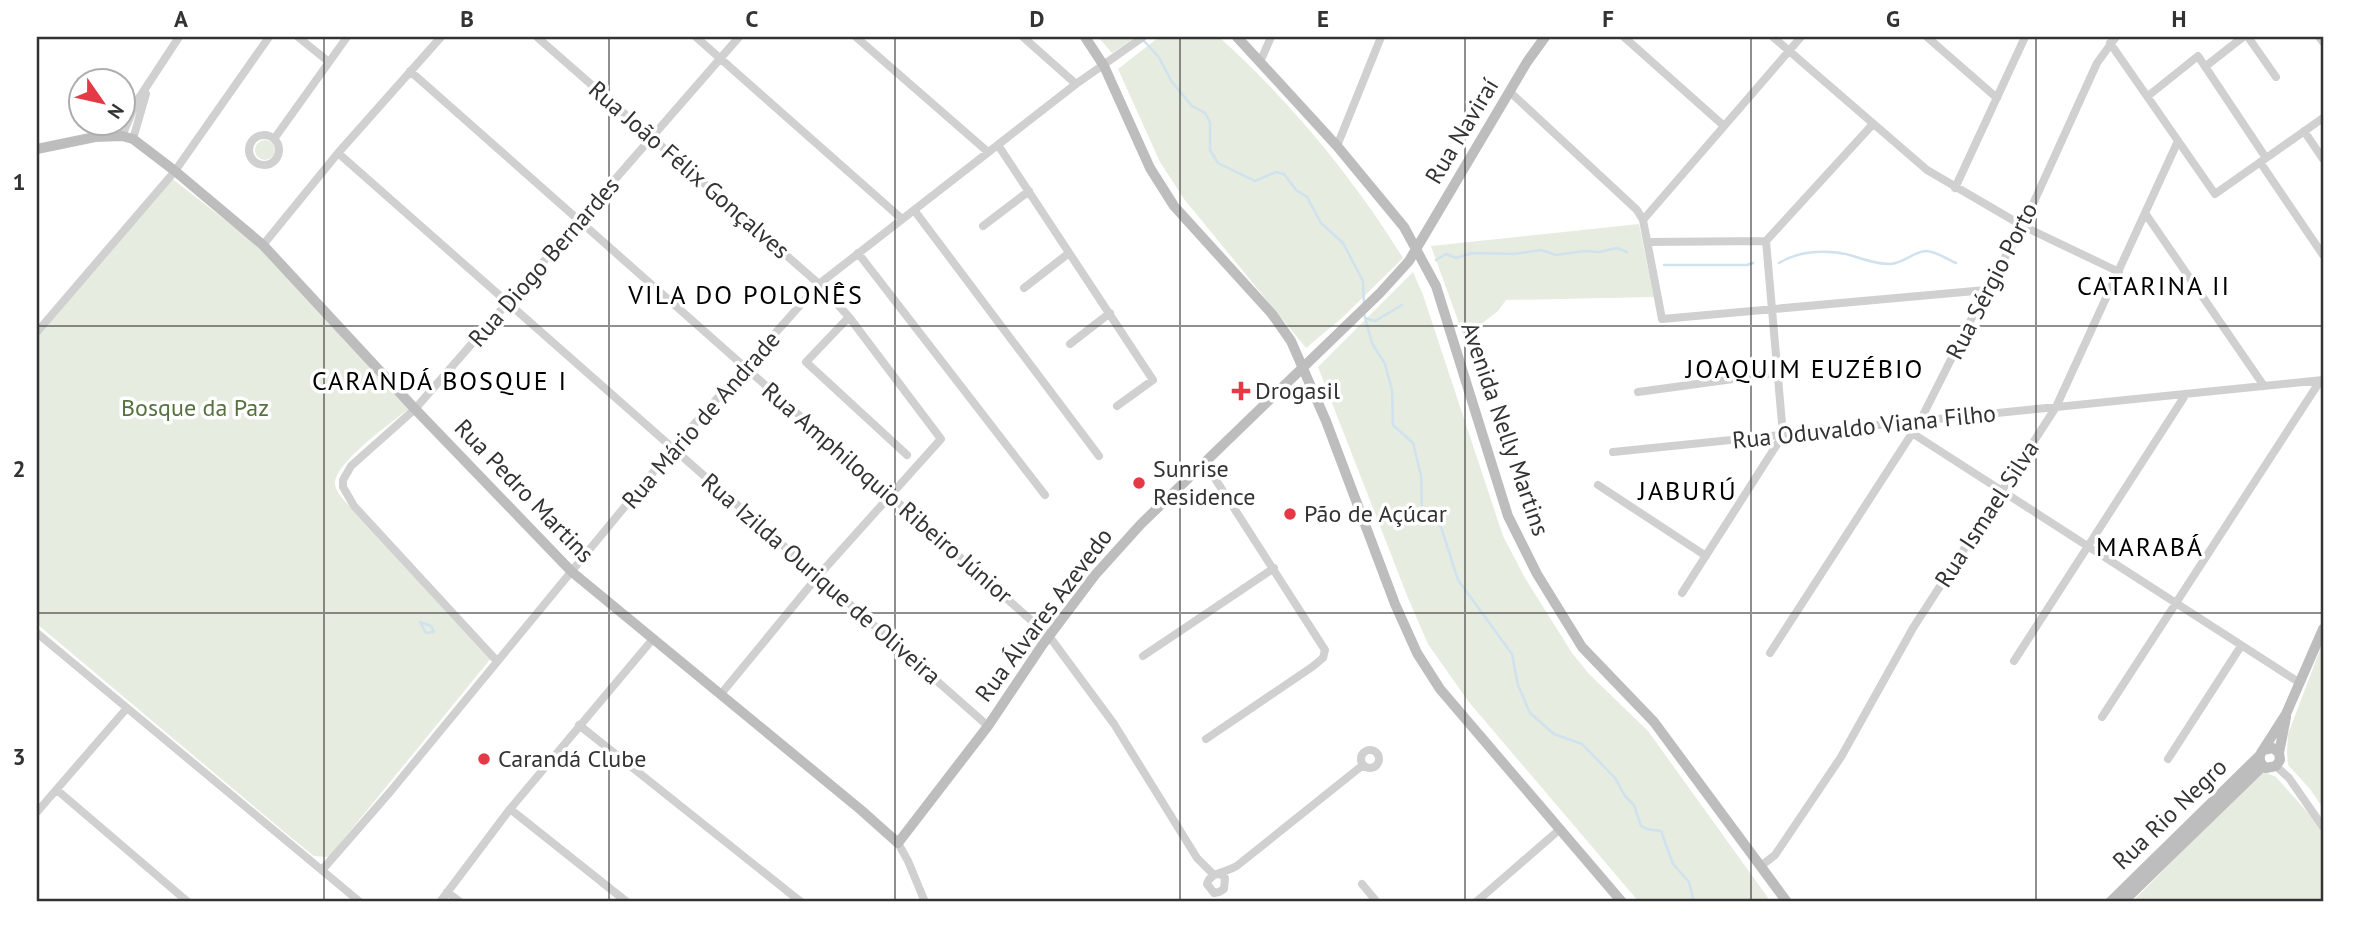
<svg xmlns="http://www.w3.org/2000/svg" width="2360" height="939" font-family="'PT Sans',sans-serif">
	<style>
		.green { fill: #e6ecdf }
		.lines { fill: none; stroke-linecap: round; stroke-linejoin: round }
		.stream { stroke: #cfe2ee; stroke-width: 2.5 }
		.street { stroke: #d0d0d0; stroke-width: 8 }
		.secondary { stroke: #bdbdbd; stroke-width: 10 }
		.grid { fill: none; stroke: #333; stroke-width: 2; stroke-opacity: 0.55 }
		.poi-dot { fill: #e63946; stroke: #fff; stroke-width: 2.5 }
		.labels { text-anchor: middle; stroke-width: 7; stroke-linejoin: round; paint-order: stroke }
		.street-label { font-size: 24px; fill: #333; stroke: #fff }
		.poi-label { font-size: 24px; fill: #333; stroke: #fff; text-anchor: start }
		.park-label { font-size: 24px; fill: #56703f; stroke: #fff }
		.neighbourhood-label { font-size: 26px; letter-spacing: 2px; fill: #000; stroke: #fff }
		.neatline { fill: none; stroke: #333; stroke-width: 2.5 }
		.grid-label { font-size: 23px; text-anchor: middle; font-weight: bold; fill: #333 }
	</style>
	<rect width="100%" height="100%" fill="#fff"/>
	<!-- green -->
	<path class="green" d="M1098 37H1136L1112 53Z
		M1159 37H1219C1291 102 1352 176 1403 258L1343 317 1306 348 1184 199 1160 162 1118 69Z
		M255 150a10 10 0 1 1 20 0a10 10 0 1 1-20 0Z
		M170 177 257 245 411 407C394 421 333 463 335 485 337 494 345 501 351 508L492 657 329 857 314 856 294 840 37 624V332Z
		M1639 224 1654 297 1506 300 1498 311 1464 337 1431 246Z
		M1413 272 1423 295 1503 536 1525 578 1572 653 1589 674 1648 731 1771 902H1639L1468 701 1428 644 1408 598 1318 367Z
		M2323 642V808L2310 789 2288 765 2287 752 2288 734Z
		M2262 771 2276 777 2319 825 2323 835V902H2132Z"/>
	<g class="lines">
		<!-- stream -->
		<path class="stream" d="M1143 40 1158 56 1172 82 1192 106 1205 113 1210 122V150L1218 163 1255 181 1276 172 1284 174 1296 190 1307 197 1321 223 1343 243 1363 281 1364 304
			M1436 260 1446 254 1456 258 1472 253 1514 254 1541 250 1556 255 1584 251 1599 252 1617 248 1627 252
			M1779 263C1800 250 1830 249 1853 256 1865 260 1877 264 1890 264 1904 263 1913 252 1926 251 1935 251 1947 259 1956 263
			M1664 265H1747L1753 263
			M1364 314 1372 343 1385 364 1392 390 1393 425 1413 443 1421 475 1422 508 1441 527 1458 580 1512 654 1518 685 1530 713 1554 734 1582 744 1615 778 1625 796 1634 805 1641 826 1647 829 1661 831 1673 864 1689 882 1694 902
			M1365 318 1375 321 1402 305
			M420 622 431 626 434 632 426 633Z"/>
		<!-- street -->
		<path class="street" d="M298 37 329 62
			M537 37 819 284 849 317 941 439 818 576 721 694
			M696 37 902 219
			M856 37 988 152
			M1023 37 1076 84
			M1624 37 1724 126
			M1773 37 1927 170 2023 226 2119 272
			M1927 37 1997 98
			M2248 37 2276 77
			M2319 37 2323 42
			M2110 43 2215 194 2323 118
			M1260 62 1271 37
			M2206 66 2243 37
			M410 71 1049 636 1114 724 1197 858 1213 874
			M1510 92 1637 210 1643 220 1662 319 1986 290
			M2148 96 2198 56 2266 158
			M2304 131 2323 159
			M249 150a15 15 0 1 1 30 0a15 15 0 1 1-30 0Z
			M122 136 137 101 179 37
			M133 139 146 94
			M274 139 347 37
			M998 145 1153 380 1117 406
			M1337 146 1381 37
			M338 153 988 726
			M2260 162 2323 255
			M1955 188 2025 37
			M914 210 1099 456
			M2145 213 2264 386
			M1643 220 1801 37
			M983 226 1029 191
			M1766 241 1873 124
			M1647 242 1766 241
			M263 245 338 153 441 37
			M858 253 1045 495
			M1024 288 1069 253
			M849 317 806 362 907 455
			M37 332 175 171 269 37
			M1070 344 1110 313
			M1638 392 1777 373
			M1912 433 2300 683
			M1613 452 2323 380
			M1205 463 1325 650 1323 658 1312 667 1206 739
			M1598 485 1706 556
			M1682 593 1783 435 1766 241
			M37 633 360 902
			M1770 653 1920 421 1986 290 2023 226 2097 63 2116 37
			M1143 656 1274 568
			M496 660 354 506 343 487V480L351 466 415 409 739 37
			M2014 661 2186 394
			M2102 717 2320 381
			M579 725 801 902
			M1361 759a9 9 0 1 1 18 0a9 9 0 1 1-18 0Z
			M2168 759 2241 646
			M2276 766 2289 778 2323 827
			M57 790 188 902
			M510 809 627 902
			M37 812 127 708
			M898 843 908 861 925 902
			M1761 866 1775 855 1841 757 1913 628 2056 407 2178 141
			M323 869 390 792 673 448 819 284 1076 84 1143 37
			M1220 874 1225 878 1224 889 1219 892 1214 893 1207 884C1210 872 1227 873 1238 865L1363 765
			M1362 884 1377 902
			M447 892 460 902
			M440 902 510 809 652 640
			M1476 902 1559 830"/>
		<!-- secondary -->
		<path class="secondary" d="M1085 37 1104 66 1150 168 1174 206 1272 314 1291 341 1326 421 1395 604 1417 653 1440 689 1622 902
			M1237 37 1337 146 1404 227 1436 286 1508 516 1537 574 1582 647 1654 722 1787 902
			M37 149 95 137 122 136 133 139 175 171 263 245 415 409 572 572 861 810 898 843 988 726 1043 644 1095 575 1141 524 1380 293 1409 261 1527 62 1545 37
			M2263 750 2273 748 2279 753 2280 760 2276 766 2266 768C2260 764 2258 759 2261 753L2286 714 2323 629
			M2279 753 2286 717
			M2110 902 2259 756
			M2123 902 2263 766"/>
	</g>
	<!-- grid -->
	<path class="grid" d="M324 37V902M609 37V902M895 37V902M1180 37V902M1465 37V902M1751 37V902M2036 37V902M37 326H2323M37 613H2323"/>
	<!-- markers -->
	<g class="poi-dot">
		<path d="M1237.5 380.5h7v7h7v7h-7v7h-7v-7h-7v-7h7z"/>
		<circle cx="1139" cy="483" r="7"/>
		<circle cx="1290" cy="514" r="7"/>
		<circle cx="484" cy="759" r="7"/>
	</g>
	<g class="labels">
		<!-- street labels -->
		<g class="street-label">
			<text transform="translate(1462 131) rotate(-59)" y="8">Rua Naviraí</text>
			<text transform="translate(689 170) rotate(41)" y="8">Rua João Félix Gonçalves</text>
			<text transform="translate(544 262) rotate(-49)" y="8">Rua Diogo Bernardes</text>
			<text transform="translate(1992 281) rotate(-63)" y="8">Rua Sérgio Porto</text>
			<text transform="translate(701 420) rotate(-49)" y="8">Rua Mário de Andrade</text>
			<text transform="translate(1864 427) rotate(-6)" y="8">Rua Oduvaldo Viana Filho</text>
			<text transform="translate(1505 429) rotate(71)" y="8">Avenida Nelly Martins</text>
			<text transform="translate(524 491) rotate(46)" y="8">Rua Pedro Martins</text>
			<text transform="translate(887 493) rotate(41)" y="8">Rua Amphiloquio Ribeiro Júnior</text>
			<text transform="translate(1987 514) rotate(-57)" y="8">Rua Ismael Silva</text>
			<text transform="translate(821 579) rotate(41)" y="8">Rua Izilda Ourique de Oliveira</text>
			<text transform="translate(1044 615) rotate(-53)" y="8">Rua Álvares Azevedo</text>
			<text transform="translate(2170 814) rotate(-44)" y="8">Rua Rio Negro</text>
		</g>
		<!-- poi labels -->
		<g class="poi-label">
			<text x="1255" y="399">Drogasil</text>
			<text x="1153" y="477">Sunrise<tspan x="1153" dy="28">Residence</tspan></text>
			<text x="1304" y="522">Pão de Açúcar</text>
			<text x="498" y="767">Carandá Clube</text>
		</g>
		<!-- park labels -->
		<g class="park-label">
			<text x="195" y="416">Bosque da Paz</text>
		</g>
		<!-- neighbourhood labels -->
		<g class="neighbourhood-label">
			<text x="2154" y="295">CATARINA II</text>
			<text x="746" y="304">VILA DO POLONÊS</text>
			<text x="1805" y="378">JOAQUIM EUZÉBIO</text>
			<text x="440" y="390">CARANDÁ BOSQUE I</text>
			<text x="1688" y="500">JABURÚ</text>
			<text x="2150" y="556">MARABÁ</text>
		</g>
	</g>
	<!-- border -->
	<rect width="2360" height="939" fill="none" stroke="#ffffff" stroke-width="77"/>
	<!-- north arrow -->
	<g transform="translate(102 102) rotate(124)"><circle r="33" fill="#ffffff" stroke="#adadad" stroke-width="2"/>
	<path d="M0-5L12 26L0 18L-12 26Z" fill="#e63946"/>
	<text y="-10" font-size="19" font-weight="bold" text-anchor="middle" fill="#333333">N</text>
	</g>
	<rect x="38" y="38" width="2284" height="862" class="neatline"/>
	<g class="grid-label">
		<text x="181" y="27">A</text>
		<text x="467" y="27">B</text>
		<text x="752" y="27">C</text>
		<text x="1037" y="27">D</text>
		<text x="1323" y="27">E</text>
		<text x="1608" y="27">F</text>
		<text x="1893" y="27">G</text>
		<text x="2179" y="27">H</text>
		<text x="19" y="190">1</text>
		<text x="19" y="477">2</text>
		<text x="19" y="765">3</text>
	</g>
</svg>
